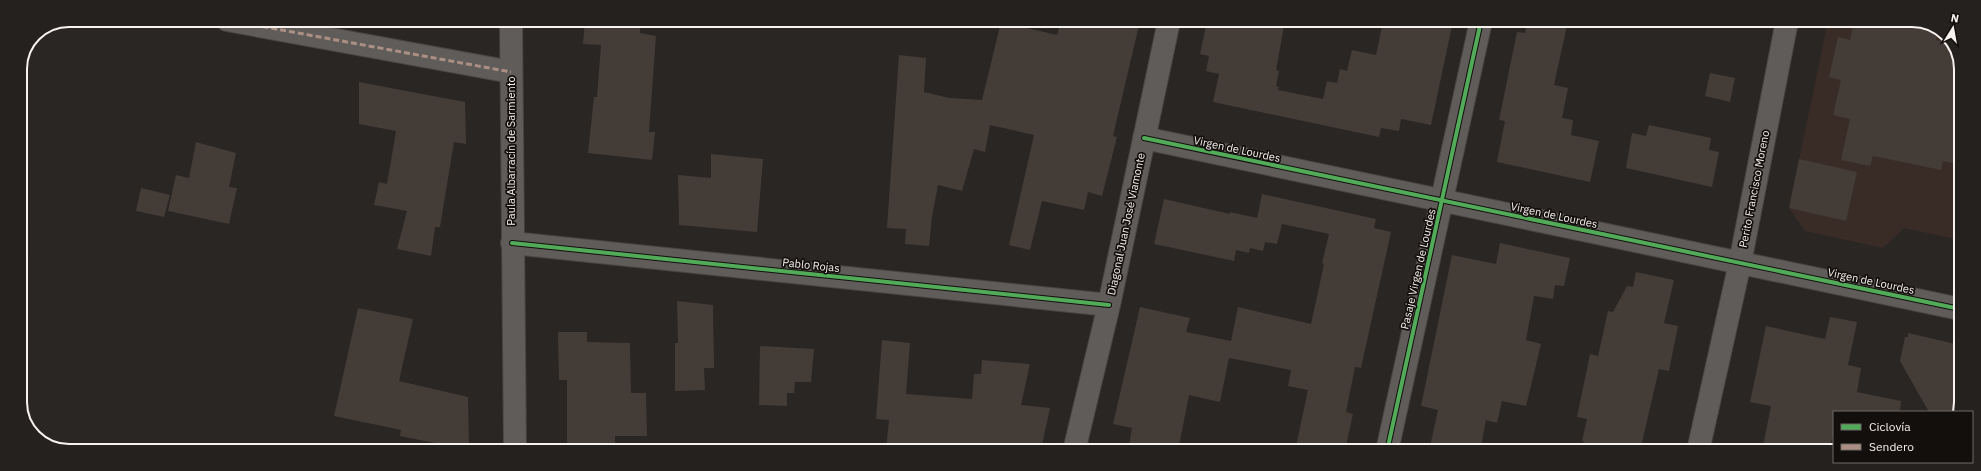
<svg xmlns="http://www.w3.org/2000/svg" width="1981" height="471" font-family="'IBM Plex Sans',sans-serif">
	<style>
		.built { fill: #392c26 }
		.building { fill: #443c37 }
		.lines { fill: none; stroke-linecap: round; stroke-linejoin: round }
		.street-casing { stroke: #494443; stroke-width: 24 }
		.secondary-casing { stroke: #494443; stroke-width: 24 }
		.street { stroke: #5f5c5a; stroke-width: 22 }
		.secondary { stroke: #5f5c5a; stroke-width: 22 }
		.quiet { stroke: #ac8f84; stroke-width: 3; stroke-dasharray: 6 3; stroke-linecap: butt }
		.cycleway-casing { stroke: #130f0d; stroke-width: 6 }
		.cycleway { stroke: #51ab58; stroke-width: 4 }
		.labels { text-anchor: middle; stroke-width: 3.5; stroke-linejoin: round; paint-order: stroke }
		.street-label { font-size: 11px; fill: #f8f2f0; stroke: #130f0d }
		.rim { fill: none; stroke: #f8f2f0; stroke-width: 2 }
	</style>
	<rect width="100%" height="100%" fill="#2a2624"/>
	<!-- built -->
	<path class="built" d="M1828 21H1922L1949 37 1961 65 1960 240 1904 228 1883 248 1805 231 1789 208Z"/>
	<!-- building -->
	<path class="building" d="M585 20H633L634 28H640V33L656 36 649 132H655L652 160 588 153 594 97H597L601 45 583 44Z
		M1061 21H1140L1113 136 1117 137 1102 196 1088 192 1084 210 1042 201 1030 250 1009 245 1034 135 990 125 985 152 974 149 962 191 938 185 932 217 929 246 905 244 906 229 887 228 899 55 926 58 924 92 949 98 982 100 1001 22 1057 35Z
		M1207 21H1285L1276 70 1279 71 1276 86 1279 87 1278 90 1323 99 1327 81 1337 83 1340 69 1347 71 1352 50 1376 55 1383 21H1453L1431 125 1401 119 1399 131 1381 128 1379 137 1213 102 1219 74 1206 71 1209 56 1200 54Z
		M1527 21H1568L1554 85 1568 88 1562 118 1573 120 1571 135 1599 141 1590 182 1497 162 1505 121 1499 120 1517 32 1525 33Z
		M1854 21H1922L1938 30 1936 40 1952 43 1961 65V165L1943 161 1941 170 1873 156 1870 166 1841 160 1850 119 1833 115 1841 80 1829 77 1838 37 1850 40Z
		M1710 73 1735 78 1730 102 1705 96Z
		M359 82 465 102 466 144 454 142 440 227H435L431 256 397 249 407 211 374 205 379 182 387 184 396 131 359 124Z
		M1649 125 1711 138 1709 150 1719 152 1712 187 1626 168 1632 133 1646 136Z
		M196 142 236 153 229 187 237 188 229 224 168 211 176 175 189 178Z
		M711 154 763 159 757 232 679 225 678 175 711 178Z
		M1799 159 1857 172 1846 221 1789 208Z
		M141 188 170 195 164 217 136 211Z
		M1262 194 1376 219 1374 228 1391 232 1361 368 1355 367 1346 412 1353 414 1345 451H1295L1308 390 1288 386 1291 370 1229 358 1220 402 1189 395 1178 451H1128L1132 428 1113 424 1140 307 1190 318 1186 332 1231 341 1238 307 1311 324 1324 264 1322 263 1329 234 1282 224 1277 244 1265 242 1263 251 1250 248 1249 253 1236 250 1234 261 1154 244 1164 199 1230 214V212L1257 218Z
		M1500 243 1570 258 1564 286 1555 285 1553 299 1534 296 1526 340 1541 344 1526 406 1502 401 1497 423 1486 420 1480 451H1429L1438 410 1421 406 1452 255 1496 264Z
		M1636 272 1674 280 1664 323 1678 326 1669 371 1659 369 1640 451H1582L1584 441H1582L1587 419 1577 417 1590 354 1598 356 1608 311 1613 312 1627 286 1633 287Z
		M677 301 713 305 714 368H704L705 390 675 391V343H678Z
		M358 308 413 319 399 381 468 397 469 450 400 436 401 430 334 416Z
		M1830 317 1857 322 1848 365 1861 368 1857 392 1901 401 1900 412H1834V430L1829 451H1762L1771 406 1750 402 1766 326 1825 339Z
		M558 332H587V342L630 343 631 393H646L647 436H615V443L567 444V380H559Z
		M1908 333 1960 345V412H1929L1900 361 1905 337H1908Z
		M882 340 910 343 906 394 972 399 974 374H981L982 360 1030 364 1021 405 1050 408 1041 450 1018 448V451L886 450 889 420 876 419Z
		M760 346 814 349 811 382H795L794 393H787V406L759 405Z"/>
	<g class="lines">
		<!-- street casing -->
		<g class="street-casing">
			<path id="street" d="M227 20 511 72
				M1144 138 1960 309
				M512 243 1109 305
				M1074 451 1109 305 1169 21
				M1387 451 1481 21
				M1698 451 1740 263 1787 21"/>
		</g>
		<!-- secondary casing -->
		<g class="secondary-casing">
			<path id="secondary" d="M511 20 515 450"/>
		</g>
		<!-- street -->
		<use href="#street" class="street"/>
		<!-- secondary -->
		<use href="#secondary" class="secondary"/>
		<!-- quiet -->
		<path class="quiet" d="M227 20 511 72"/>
		<!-- cycleway casing -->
		<g class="cycleway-casing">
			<path id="cycleway" d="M1144 138 1960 309
				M512 243 1109 305
				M1387 451 1481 21"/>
		</g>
		<!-- cycleway -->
		<use href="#cycleway" class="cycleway"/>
	</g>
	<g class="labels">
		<!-- street labels -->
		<g class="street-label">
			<text transform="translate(1237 149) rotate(12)" y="4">Virgen de Lourdes</text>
			<text transform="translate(511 151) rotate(-90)" y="4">Paula Albarracín de Sarmiento</text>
			<text transform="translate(1754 189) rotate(-79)" y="4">Perito Francisco Moreno</text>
			<text transform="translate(1554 215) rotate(12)" y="4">Virgen de Lourdes</text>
			<text transform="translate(1126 224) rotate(-78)" y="4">Diagonal Juan José Viamonte</text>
			<text transform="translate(811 265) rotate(6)" y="4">Pablo Rojas</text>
			<text transform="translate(1418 269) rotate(-77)" y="4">Pasaje Virgen de Lourdes</text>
			<text transform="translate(1871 281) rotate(12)" y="4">Virgen de Lourdes</text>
		</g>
	</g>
	<!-- crop -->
	<path d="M0 0H1981V471H0ZM69 27H1912A42 42 0 0 1 1954 69V402A42 42 0 0 1 1912 444H69A42 42 0 0 1 27 402V69A42 42 0 0 1 69 27Z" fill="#25211f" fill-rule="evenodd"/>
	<path class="rim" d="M69 27H1912A42 42 0 0 1 1954 69V402A42 42 0 0 1 1912 444H69A42 42 0 0 1 27 402V69A42 42 0 0 1 69 27Z"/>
	<!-- legend -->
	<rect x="1833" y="411" width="140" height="52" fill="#130f0d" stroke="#6f6a68"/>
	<rect x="1841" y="424" width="20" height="6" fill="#51ab58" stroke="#6f6a68"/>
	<text x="1869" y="431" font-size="12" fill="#f8f2f0">Ciclovía</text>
	<rect x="1841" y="444" width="20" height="6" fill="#ac8f84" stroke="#6f6a68"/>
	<text x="1869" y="451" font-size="12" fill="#f8f2f0">Sendero</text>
	<!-- north arrow -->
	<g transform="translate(1953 28) rotate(11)" stroke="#130f0d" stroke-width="3" paint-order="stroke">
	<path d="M0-3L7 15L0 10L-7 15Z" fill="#f8f2f0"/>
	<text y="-6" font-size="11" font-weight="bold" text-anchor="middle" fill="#f8f2f0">N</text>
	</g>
</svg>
